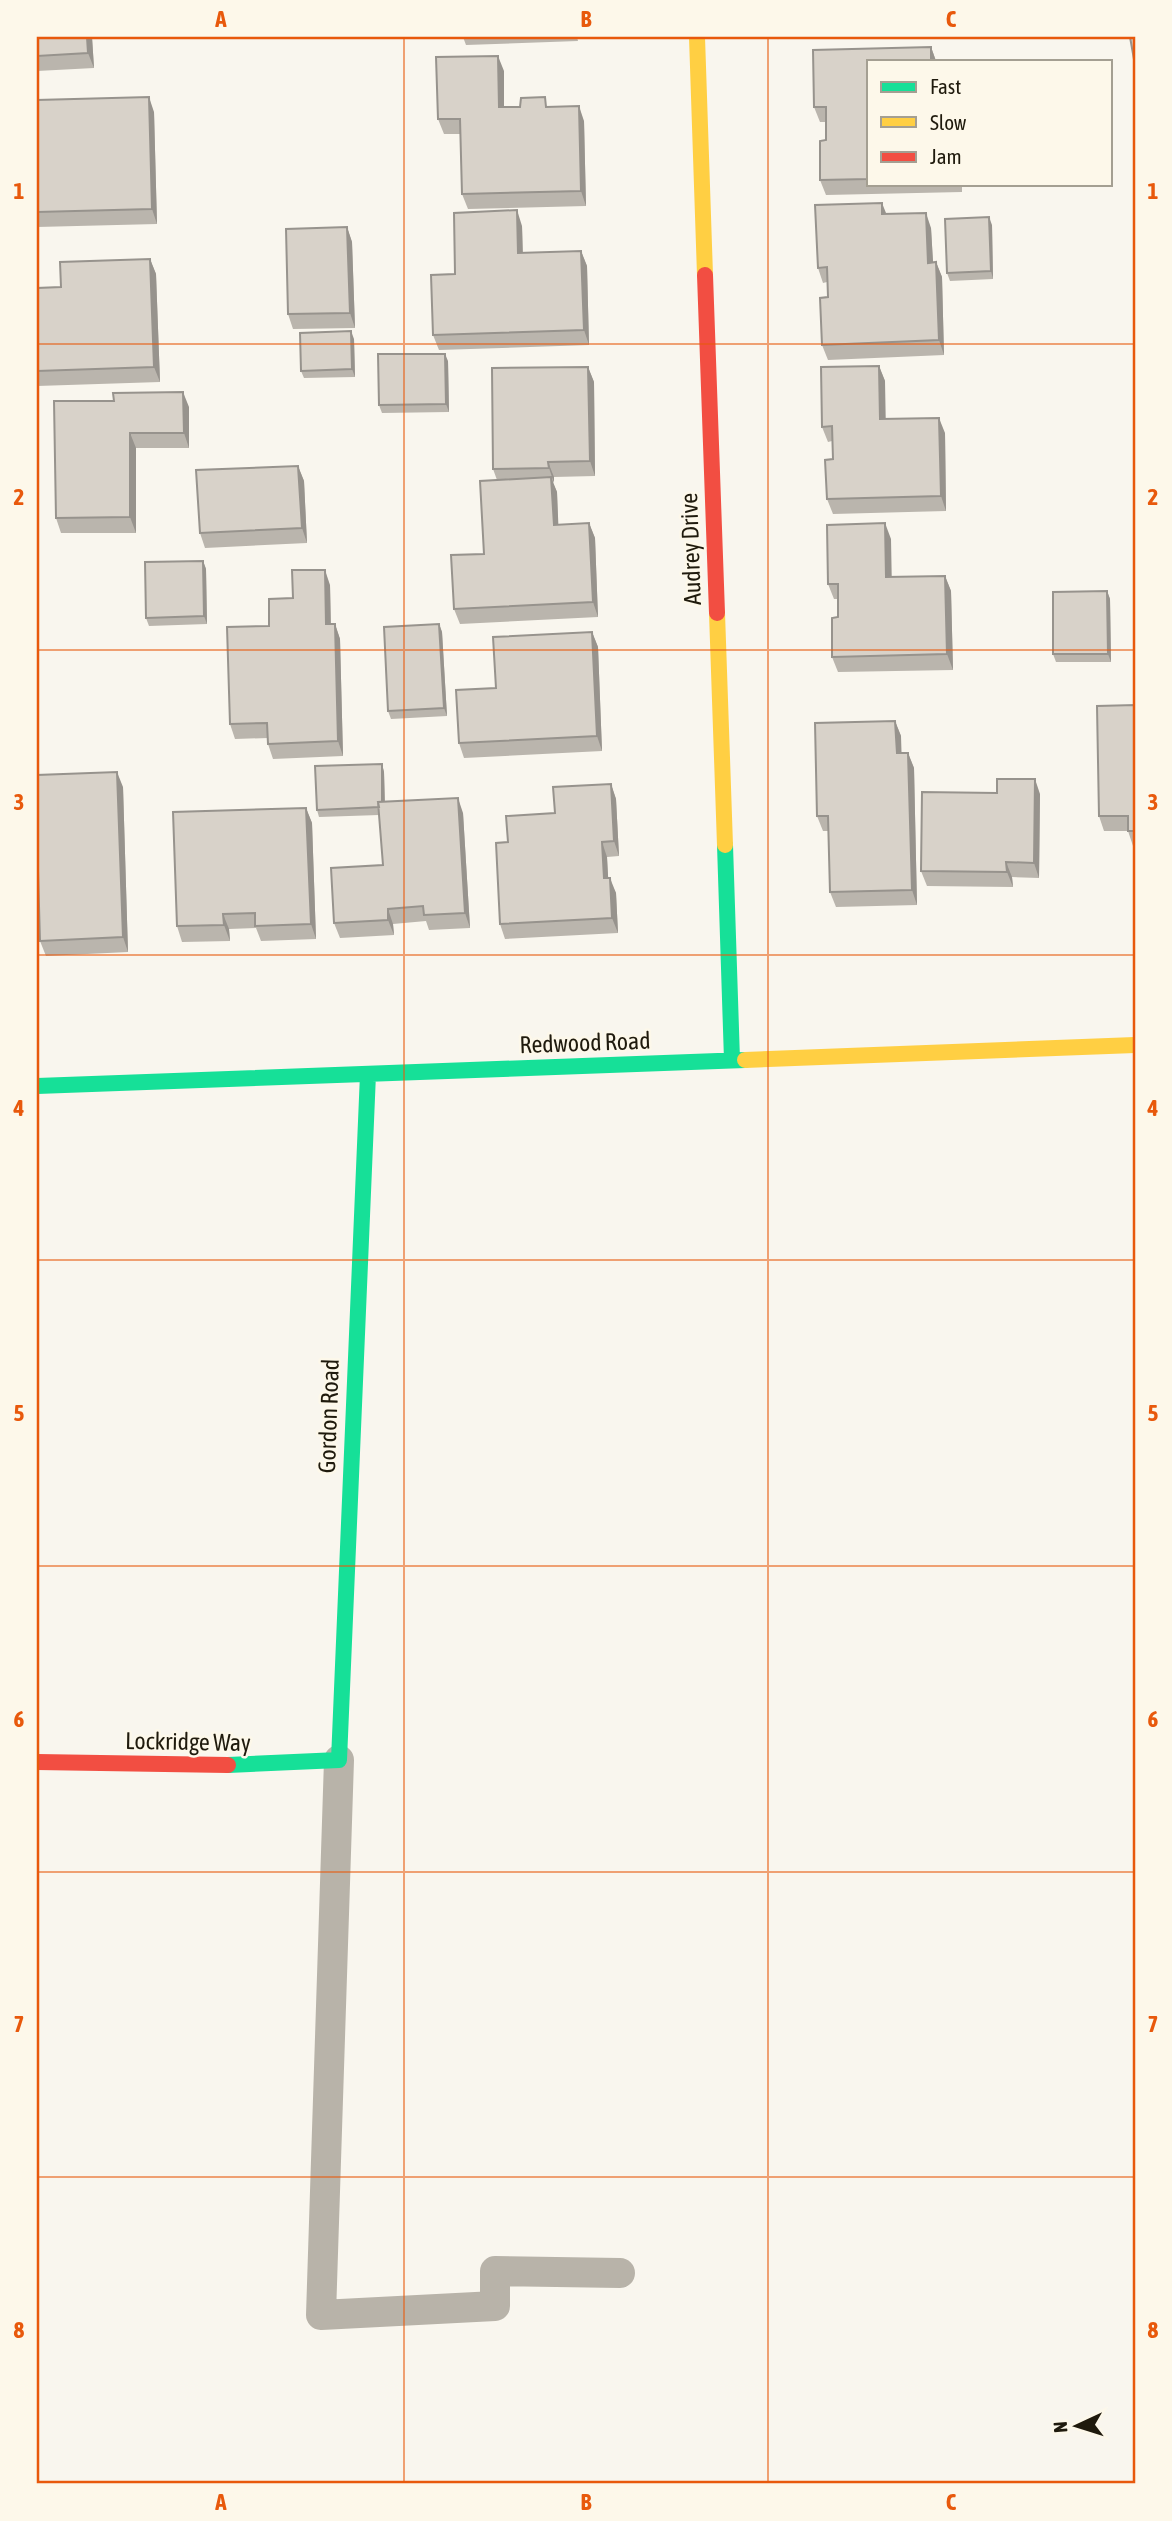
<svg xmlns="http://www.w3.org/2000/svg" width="1172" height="2521" font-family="'Asap Condensed',sans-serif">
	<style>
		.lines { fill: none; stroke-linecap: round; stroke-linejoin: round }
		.lane { stroke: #b8b3a9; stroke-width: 30 }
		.fast { stroke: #16e098; stroke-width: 16 }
		.slow { stroke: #ffcf43; stroke-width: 16 }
		.jam { stroke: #f24e42; stroke-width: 16 }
		.wall { fill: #bab5ad }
		.shaded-wall { fill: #97938d }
		.building { fill: #d8d2c9; stroke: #97938d; stroke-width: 2 }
		.grid { fill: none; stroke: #e8590c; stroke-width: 2; stroke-opacity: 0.55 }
		.labels { text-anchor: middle; stroke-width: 5; stroke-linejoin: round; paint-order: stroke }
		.street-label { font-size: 24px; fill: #1f1a0d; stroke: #fdf8ea }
		.neatline { fill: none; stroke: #e8590c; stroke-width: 2.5 }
		.grid-label { font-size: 23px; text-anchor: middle; font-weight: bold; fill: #e8590c }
	</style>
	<rect width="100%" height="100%" fill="#f9f6ee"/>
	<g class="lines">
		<!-- lane -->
		<path class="lane" d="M339 1760 321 2315 495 2306V2271L620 2273"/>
		<!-- fast -->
		<path class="fast" d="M725 845 732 1060
			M37 1086 745 1060
			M228 1765 339 1760 368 1074"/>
		<!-- slow -->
		<path class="slow" d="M697 37 705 275
			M717 613 725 845
			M745 1060 1135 1045"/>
		<!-- jam -->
		<path class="jam" d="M705 275 717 613
			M37 1762 228 1765"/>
	</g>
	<!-- wall -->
	<path class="wall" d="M37 37H92L94 68 37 71Z
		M463 37H577L578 41 466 45Z
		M931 47 936 61H869V184H962V192L826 195 820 180V141L826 140V122H820L814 107 813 50Z
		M504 71V107H549L584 121 586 206 468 209 462 194 460 134H444L438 119Z
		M37 100 154 112 157 224 37 227Z
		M887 214 931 228 933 263 936 262 942 277 944 355 828 360 822 345 828 297 827 282 823 283 818 268Z
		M992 225 993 279 950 281 947 273Z
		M522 226 523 253 581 251 587 266 589 345 439 350 433 335 455 274Z
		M347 227 352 242 355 328 293 329 288 314Z
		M150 259 156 274 160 382 37 386V288L61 287Z
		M354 339 355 377 304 378 301 371Z
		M448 361 449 412 382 413 379 405Z
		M879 366 885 381V419L945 433 946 511 833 514 827 499 833 459 832 441 828 442 822 427Z
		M588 367 594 382 595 476 554 477 553 483 557 492 558 525 589 523 595 538 598 617 460 624 454 609 484 554 497 480 493 469Z
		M54 401 189 407V448H136V533H61L56 518Z
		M298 466 304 481 307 543 205 548 200 533Z
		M891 539V577L945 576 951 591 953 670 838 672 832 657 838 617V599H834L828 584Z
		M203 561 206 569 207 624 149 626 146 618Z
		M330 585 331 624H335L340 639 343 756 273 759 268 744V738L235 739 230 724 269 626 293 598Z
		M1107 591 1110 599 1111 662H1056L1053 654Z
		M439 624 442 632 447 716 391 719 388 711Z
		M592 632 598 647 602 751 464 758 459 743 496 688Z
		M1135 705V846H1133L1128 831H1104L1099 816Z
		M895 721 901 736V753H908L914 768 917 905 836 907 830 892 828 831H823L817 816Z
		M382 764 384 772 385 801 463 813 470 928 429 930 426 921 393 924 394 935 340 938 334 923 383 865 379 815 319 817 317 810Z
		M611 784 616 799 619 856 607 857 608 878 616 893 618 933 505 939 500 924 508 842 555 813Z
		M123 787 128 952 46 956 40 941Z
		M1040 794 1039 878 1012 877 1013 887 927 886 921 871Z
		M306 808 312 823 316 939 261 941 256 928 229 929 230 941 182 942 177 926Z"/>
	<!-- shaded-wall -->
	<path class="shaded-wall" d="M87 37H92L94 68 88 53Z
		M931 47 936 61H931Z
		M498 56 504 71V122L499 107Z
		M149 97 154 112 157 224 152 209Z
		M579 106 584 121 586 206 581 191Z
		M882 203 888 218 882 214Z
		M517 210 522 226 523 268 518 253Z
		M926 213 931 228 934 278 928 263Z
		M989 217 992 225 993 279 991 271Z
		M347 227 352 242 355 328 350 313Z
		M581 251 587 266 589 345 584 330Z
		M150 259 156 274 160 382 154 367Z
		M936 262 942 277 944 355 939 340Z
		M351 331 354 339 355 377 352 369Z
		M445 354 448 361 449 412 446 404Z
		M879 366 885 381 886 434 880 419Z
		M588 367 594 382 595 476 590 461Z
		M183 392 189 407V448L184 433Z
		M939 418 945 433 946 511 941 496Z
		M130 433 136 448V533L130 517Z
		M548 462 554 477V483L549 468Z
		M298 466 304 481 307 543 302 528Z
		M551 477 557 492 559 540 554 525Z
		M589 523 595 538 598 617 593 602Z
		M885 523 891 539 892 592 886 577Z
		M203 561 206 569 207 624 204 616Z
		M325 570 330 585 331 640 326 624Z
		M945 576 951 591 953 670 947 654Z
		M1107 591 1110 599 1111 662 1108 654Z
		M335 624 340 639 343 756 338 741Z
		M439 624 442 632 447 716 444 708Z
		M592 632 598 647 602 751 597 736Z
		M895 721 901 736 902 768 897 753Z
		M908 753 914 768 917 905 912 890Z
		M382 764 384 772 385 815 383 807Z
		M117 772 123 787 128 952 123 937Z
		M1035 779 1040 794 1039 878 1034 863Z
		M611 784 616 799 619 856 614 841Z
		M458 798 463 813 470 928 465 913Z
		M306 808 312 823 316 939 311 924Z
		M602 842 607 857 609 893 604 878Z
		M1006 862 1012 877 1013 887 1007 872Z
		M610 878 616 893 618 933 612 918Z
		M388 909 393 924 394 935 388 920Z
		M223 914 229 929 230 941 224 925Z"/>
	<!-- building -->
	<path class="building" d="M37 37H87L88 53 37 56Z
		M1130 37H1135V65Z
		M931 47V61H869V179L820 180V141L826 140V107H814L813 50Z
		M498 56 499 107H520L521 98 545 97 546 107 579 106 581 191 462 194 460 119H438L436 57Z
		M149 97 152 209 37 212V100Z
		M882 203V214L926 213 928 263 936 262 939 340 822 345 820 298 828 297 827 267 818 268 815 205Z
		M517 210 518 253 581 251 584 330 433 335 431 275 455 274 454 213Z
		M989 217 991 271 947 273 945 219Z
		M347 227 350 313 288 314 286 229Z
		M150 259 154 367 37 371V288L61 287 60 262Z
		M351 331 352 369 301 371 300 333Z
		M378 354H445L446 404 379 405Z
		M879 366 880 419 939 418 941 496 827 499 825 460 833 459 832 426 822 427 821 367Z
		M588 367 590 461 548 462 549 468 493 469 492 368Z
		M183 392 184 433H130V517L56 518 54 401H114L113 393Z
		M298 466 302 528 200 533 196 470Z
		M551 477 554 525 589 523 593 602 454 609 451 555 484 554 480 481Z
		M885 523 886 577 945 576 947 654 832 657V618L838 617V584H828L827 525Z
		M203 561 204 616 146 618 145 562Z
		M292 570H325L326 624H335L338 741 268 744 267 723 230 724 227 627 269 626V599L293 598Z
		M1107 591 1108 654H1053V592Z
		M439 624 444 708 388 711 384 627Z
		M592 632 597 736 459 743 456 690 496 688 493 637Z
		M1135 705V831H1128V816H1099L1097 706Z
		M895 721 897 753H908L912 890 830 892 828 816H817L815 723Z
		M382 764V802H378L379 807 317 810 315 766Z
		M117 772 123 937 40 941 37 836V775Z
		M997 779H1035L1034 863 1006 862 1007 872 921 871 922 792 997 793Z
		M611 784 614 841 602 842 604 878H610L612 918 500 924 496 843 508 842 506 816 555 813 553 787Z
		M458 798 465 913 424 915 423 906 388 909V920L334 923 331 868 383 865 378 802Z
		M306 808 311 924 255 926V913L223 914 224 925 177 926 173 812Z"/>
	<!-- grid -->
	<path class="grid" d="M404 37V2484M768 37V2484M37 344H1135M37 650H1135M37 955H1135M37 1260H1135M37 1566H1135M37 1872H1135M37 2177H1135"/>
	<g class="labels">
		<!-- street labels -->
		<g class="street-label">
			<text transform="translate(691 549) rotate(-92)" y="8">Audrey Drive</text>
			<text transform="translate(585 1043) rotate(-2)" y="8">Redwood Road</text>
			<text transform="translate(329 1416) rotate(-88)" y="8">Gordon Road</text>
			<text transform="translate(188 1742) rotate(1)" y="8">Lockridge Way</text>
		</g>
	</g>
	<!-- border -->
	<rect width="1172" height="2521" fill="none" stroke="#fdf8ea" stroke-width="77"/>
	<!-- legend -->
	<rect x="867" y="60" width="245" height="126" fill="#fdf8ea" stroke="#a49f92" stroke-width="2"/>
	<rect x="881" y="82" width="35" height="10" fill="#16e098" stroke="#a49f92" stroke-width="2"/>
	<text x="930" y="94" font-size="21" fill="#1f1a0d">Fast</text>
	<rect x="881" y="117" width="35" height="10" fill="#ffcf43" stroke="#a49f92" stroke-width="2"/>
	<text x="930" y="130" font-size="21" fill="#1f1a0d">Slow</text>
	<rect x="881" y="152" width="35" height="10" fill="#f24e42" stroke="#a49f92" stroke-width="2"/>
	<text x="930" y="164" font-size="21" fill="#1f1a0d">Jam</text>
	<!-- north arrow -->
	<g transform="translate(1077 2426) rotate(266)" stroke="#fdf8ea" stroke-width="5" paint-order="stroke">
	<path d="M0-5L12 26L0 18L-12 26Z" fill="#1f1a0d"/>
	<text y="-10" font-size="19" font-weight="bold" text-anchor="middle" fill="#1f1a0d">N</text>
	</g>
	<rect x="38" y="38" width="1096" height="2444" class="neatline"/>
	<g class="grid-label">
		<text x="221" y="27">A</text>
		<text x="586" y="27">B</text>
		<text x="951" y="27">C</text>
		<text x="19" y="199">1</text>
		<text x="1153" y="199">1</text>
		<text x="19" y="505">2</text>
		<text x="1153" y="505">2</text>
		<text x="19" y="810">3</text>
		<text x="1153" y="810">3</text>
		<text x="19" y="1116">4</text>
		<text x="1153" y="1116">4</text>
		<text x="19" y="1421">5</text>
		<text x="1153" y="1421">5</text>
		<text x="19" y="1727">6</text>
		<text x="1153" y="1727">6</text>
		<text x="19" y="2032">7</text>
		<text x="1153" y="2032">7</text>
		<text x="19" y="2338">8</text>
		<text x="1153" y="2338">8</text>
		<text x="221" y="2510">A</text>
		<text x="586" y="2510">B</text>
		<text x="951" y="2510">C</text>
	</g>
</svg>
